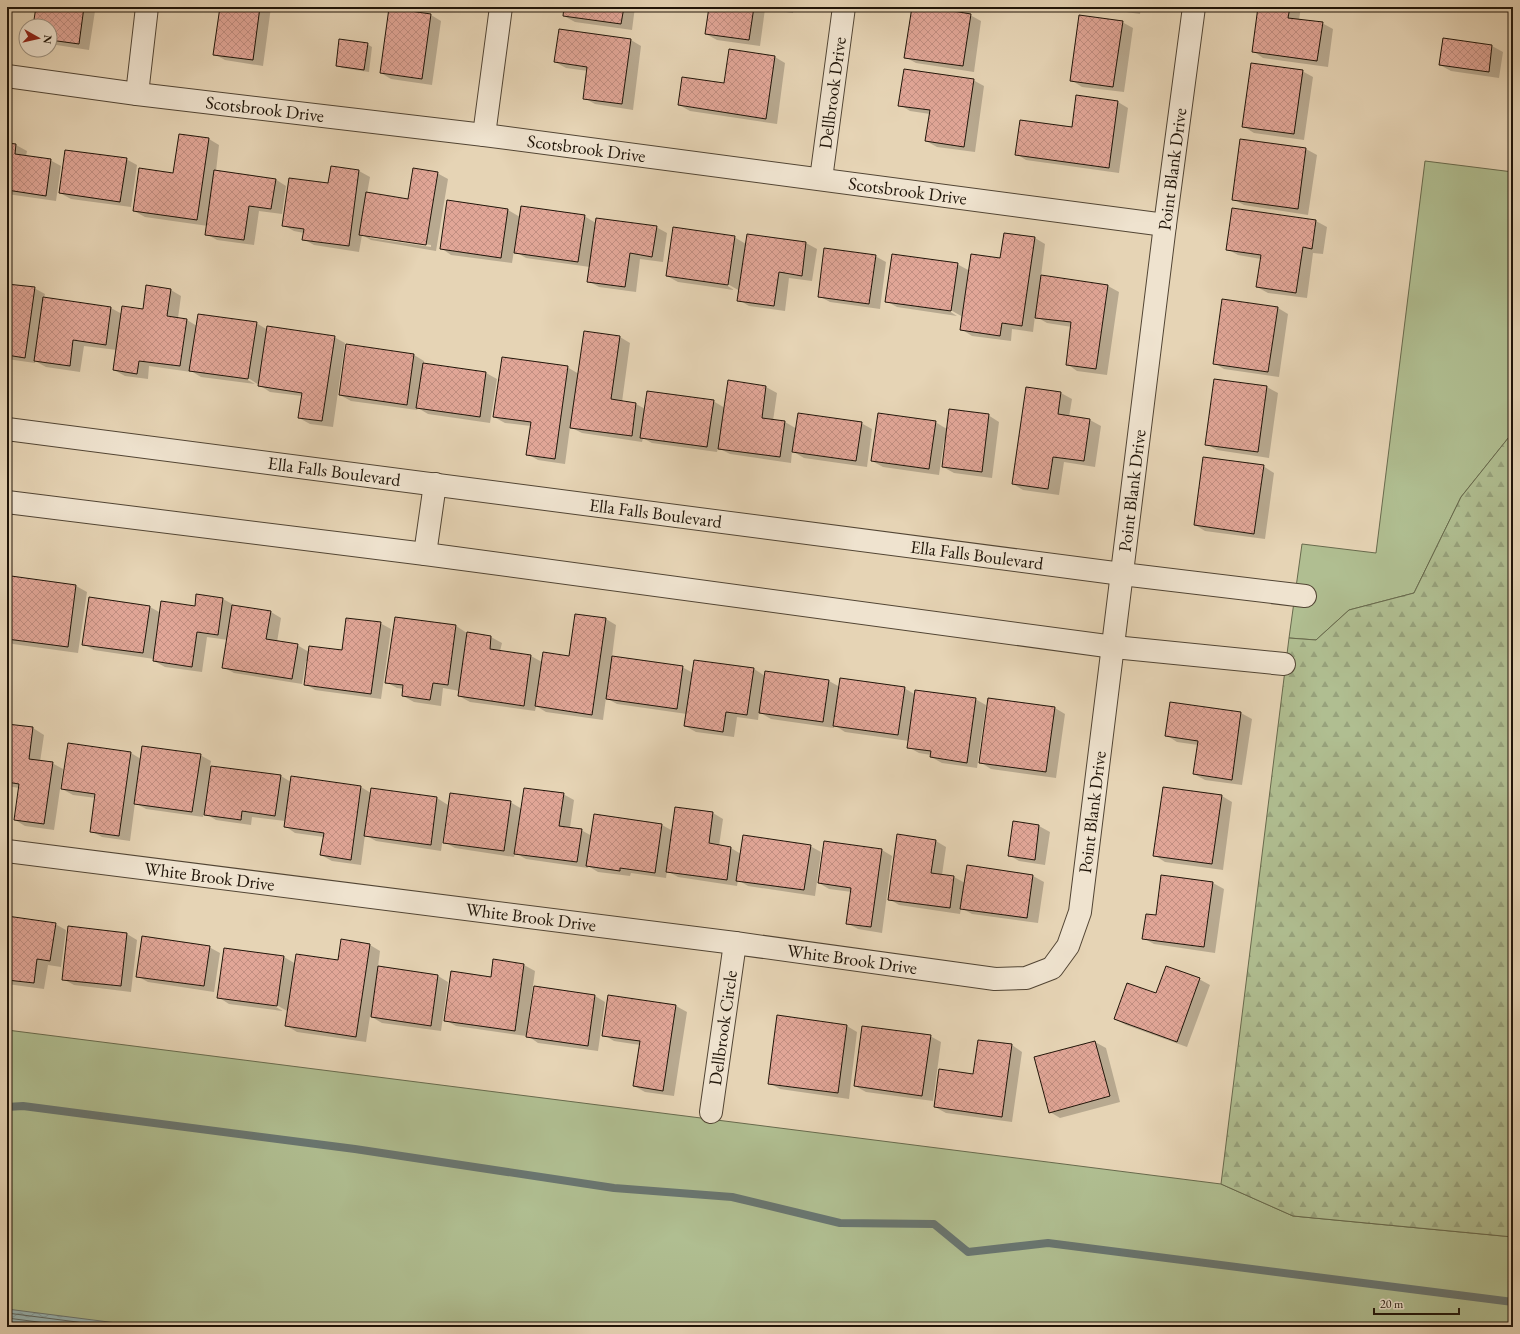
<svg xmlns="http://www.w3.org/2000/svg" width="1520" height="1334" font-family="'EB Garamond',serif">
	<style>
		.grass { fill: #b0be91; stroke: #686a4d }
		.forest { fill: url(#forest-firs); stroke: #686a4d }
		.water { fill: url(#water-waves); stroke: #697671 }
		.shadow { fill: #0003; fill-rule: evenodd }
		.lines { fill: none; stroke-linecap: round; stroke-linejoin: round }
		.shore { stroke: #5c6660; stroke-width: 1 }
		.stream { stroke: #697671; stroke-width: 8 }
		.building { fill: url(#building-cross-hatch); stroke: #201509 }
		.minor-casing { stroke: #524534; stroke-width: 24 }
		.minor { stroke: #efe3cf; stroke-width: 22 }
		.labels { text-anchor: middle; stroke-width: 3; stroke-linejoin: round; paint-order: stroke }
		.street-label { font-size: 18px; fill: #201509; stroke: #efe3cf }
	</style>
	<defs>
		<pattern id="forest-firs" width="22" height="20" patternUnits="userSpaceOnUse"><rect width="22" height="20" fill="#b0be91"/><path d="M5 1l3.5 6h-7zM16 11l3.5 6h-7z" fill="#97a27c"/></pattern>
		<pattern id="water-waves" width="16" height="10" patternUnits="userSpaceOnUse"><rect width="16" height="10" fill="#99b7b6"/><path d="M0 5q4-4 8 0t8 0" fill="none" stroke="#849c9b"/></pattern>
		<pattern id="building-cross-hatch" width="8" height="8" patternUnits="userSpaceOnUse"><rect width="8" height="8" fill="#e1a697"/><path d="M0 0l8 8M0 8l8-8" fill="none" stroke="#c18e81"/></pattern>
	</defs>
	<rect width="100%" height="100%" fill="#e6d4b5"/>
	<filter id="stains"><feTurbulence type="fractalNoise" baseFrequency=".005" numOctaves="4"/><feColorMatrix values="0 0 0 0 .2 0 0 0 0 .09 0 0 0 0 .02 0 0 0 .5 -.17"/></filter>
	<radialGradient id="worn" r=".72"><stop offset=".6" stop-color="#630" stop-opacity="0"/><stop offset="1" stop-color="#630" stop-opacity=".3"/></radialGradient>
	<!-- grass -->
	<path class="grass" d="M1425 161 1513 172V432L1461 497 1414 593 1349 610 1316 640 1289 638 1302 544 1376 553Z
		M7 1030 1221 1184 1293 1216 1513 1237V1327H7Z"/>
	<!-- forest -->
	<path class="forest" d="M1513 432V1237L1293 1216 1221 1184 1289 638 1316 640 1349 610 1414 593 1461 497Z"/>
	<!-- water -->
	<path class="water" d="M7 1309 148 1327H7Z"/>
	<!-- shadow -->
	<path class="shadow" d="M37 7H87L95 11 89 50 50 44V26H34Z
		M221 7H271L263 66 225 60 214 54Z
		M565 7H635L632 30 575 22 564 16Z
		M710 7H794L793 13 765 9 760 46 717 40 706 34Z
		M913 7H965L964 14 970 15 981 21 974 72 916 63 905 57Z
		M1091 7H1141L1140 14Z
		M1259 7H1301L1299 20 1322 23 1333 29 1328 67 1263 58 1253 51Z
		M431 15 441 21 432 85 391 79 381 73Z
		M1122 22 1133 28 1124 92 1082 87 1071 80Z
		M560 30 631 40 641 46 633 110 595 104 584 98 588 71 566 68 555 62Z
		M1444 39 1492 46 1503 52 1499 78 1451 71 1440 65Z
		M367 44 372 47 369 72 342 68 337 65Z
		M775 57 785 63 777 124 690 111 679 105 725 84Z
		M1302 71 1313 77 1304 140 1254 133 1243 126Z
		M973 80 984 86 975 152 937 147 926 141 930 114 910 111 900 105Z
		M1118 102 1128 108 1119 173 1026 160 1016 154 1072 128Z
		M209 139 219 145 216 171 275 179 286 186 282 214 259 211 254 245 217 240 206 234 208 226 145 217 134 211 174 174Z
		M1241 140 1306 149 1317 155 1308 215 1244 205 1233 199Z
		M7 144 16 145 27 151 26 156 50 160 61 166 56 201 7 194Z
		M126 159 137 165 131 207 71 199 60 193Z
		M331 167 359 171 370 177 367 194 409 200 437 173 448 179 436 251 371 240 362 235 359 252 314 245 303 239 304 233 294 231 283 225 329 185ZM370 236 431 245V247L370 238Z
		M447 201 508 210 520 217 584 216 596 223 656 227 667 233 663 262 640 259 636 292 599 287 588 281 590 267 526 258 514 251 512 263 451 255 441 248Z
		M1233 210 1316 221 1327 227 1323 254 1313 253 1307 298 1268 293 1257 287 1261 259 1238 255 1227 249Z
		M748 235 806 243 817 249 812 281 789 278 785 311 749 306 739 300 740 291 724 282 723 283 734 290 678 282 667 276 734 237 746 244Z
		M1035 238 1045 244 1041 276 1108 286 1119 292 1107 375 1077 371 1067 364 1072 327 1047 323 1035 316 1033 332 1012 329 1011 341 972 336 961 329 963 317 947 308 946 309 957 316 897 307 886 301 957 264 970 271 1001 259Z
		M875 256 886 262 880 309 830 302 819 296Z
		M7 285 34 288 45 294 44 298 111 308 122 314 144 310 171 290 181 296 178 318 187 320 197 326 256 323 268 330 334 337 345 343 333 427 310 424 299 418 302 396 270 392 245 376 244 378 255 384 201 377 191 371V372L149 366 148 379 125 376 114 370 117 350 84 346 80 372 46 367 35 361V363L7 359Z
		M1278 308 1288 314 1279 377 1224 369 1214 363Z
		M584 332 620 337 630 343 622 402 636 404 645 409 713 401 725 408 729 381 766 387 777 393 773 421 785 422 797 429 861 423 872 429 867 467 804 458 792 451 791 463 730 454 718 448 717 452 652 443 643 438 642 442 582 433 570 427 565 464 538 460 527 454 531 426 505 423 494 417 567 367 579 374Z
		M414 355 424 361V364L486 373 497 379 490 423 428 414 418 408 417 410 351 401 340 395Z
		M1215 380 1267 387 1278 393 1269 458 1217 450 1206 444Z
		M1027 388 1061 393 1072 399 1069 417 1090 420 1101 426 1095 467 1064 462 1059 495 1023 490 1013 484Z
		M988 415 999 422 992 478 954 473 943 467 946 442 944 441 939 475 883 467 872 461 935 422 947 429Z
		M1263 466 1274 473 1265 539 1205 531 1195 525Z
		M11 577 76 586 87 592 78 653 13 644 7 640V580L11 582Z
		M197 596 223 599 234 605 271 612 281 618 277 642 297 645 309 652 342 651 380 623 391 629 381 699 315 690 305 684 308 661H306L302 684 234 673 223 667 228 640 207 637 202 672 165 667 154 661V659L94 650 83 644 150 607 161 613 196 607Z
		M575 615 606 619 616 625 612 657 682 667 693 673 754 669 765 676 829 681 840 687 904 688 916 695 975 699 986 705 977 768 942 763 931 757V755L919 753 908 747 909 741 845 732 834 725V728L771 719 759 712 758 720 737 717 734 737 696 732 685 726 687 714 617 704 606 698 603 720 546 712 536 706 535 711 470 702 459 696 460 691 443 688 441 706 414 702 403 696 404 689 397 688 386 682 396 618 456 626 467 633 491 637 502 643 500 651 531 656 542 662 569 657Z
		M1171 703 1241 713 1252 719 1242 785 1205 780 1194 774 1198 745 1177 742 1166 735Z
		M1055 708 1065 714 1056 778 991 769 980 762Z
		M7 725 33 728 44 735 40 762 52 763 63 769 54 830 25 826 15 820 19 788 7 786Z
		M68 745 131 753 141 759 200 755 211 761 210 767 281 776 291 782 361 787 371 793V789L437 798 448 805 441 851 376 841 365 835 361 865 332 861 321 855 324 837 295 833 285 826V821L252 817 251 825 216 820 204 813 203 817 146 809 135 803 130 841 102 837 91 831 96 798 73 795 62 789Z
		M1164 788 1222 796 1232 802 1223 870 1165 862 1154 855Z
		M563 794 574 800 570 828 581 830 592 836 662 825 673 831 713 813 723 819 719 846 731 848 741 854 810 846 821 852 815 896 748 886 738 880 737 886 678 877 667 871 666 878 631 873 630 876 598 872 588 866V868L526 859 515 853 514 857 455 848 444 842 510 802 522 809Z
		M1013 822 1039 826 1050 832 1045 865 1019 861 1009 855Z
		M936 841 946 847 942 875 954 877 965 883 967 866 1033 876 1044 882 1038 923 972 914 961 908 960 914 899 905 889 899Z
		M882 850 892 856 882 933 858 929 847 923 852 892 829 889 819 883Z
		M1162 876 1213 883 1224 889 1215 953 1154 944 1143 938 1156 916Z
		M7 917 55 924 66 930 61 967 48 965 44 989 7 984Z
		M127 934 137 940 131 992 74 985 63 979Z
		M370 945 380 951 378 967 438 976 448 982 441 1031 382 1023 370 1016 366 1042 297 1032 287 1026 289 1012 273 1003 272 1005 283 1011 229 1004 218 997 284 957 296 964 339 962Z
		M209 947 220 953 214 992 148 982 137 976Z
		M494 960 524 965 535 971 526 1036 456 1026 445 1020 492 978Z
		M1199 979 1210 985 1187 1047 1126 1025 1115 1019 1157 995Z
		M595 996 605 1002 598 1051 538 1043 528 1036Z
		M609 996 676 1006 687 1012 674 1096 645 1092 634 1086 640 1045 614 1041 604 1035Z
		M847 1026 857 1032 849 1099 780 1089 769 1083Z
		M930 1036 941 1042 933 1101 866 1092 855 1086Z
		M1095 1042 1106 1048 1120 1102 1060 1118 1050 1112Z
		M1012 1045 1022 1052 1012 1122 946 1113 935 1107Z"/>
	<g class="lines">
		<!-- shore -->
		<path class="shore" d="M7 1313 116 1327
			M7 1318 77 1327"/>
		<!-- stream -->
		<path class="stream" d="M7 1107 23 1106 355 1149 614 1188 732 1197 840 1223 934 1224 968 1252 1048 1243 1513 1302"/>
	</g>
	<!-- building -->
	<path class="building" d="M36 7H84L79 44 50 40V26H33Z
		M220 7H260L253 60 213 55Z
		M564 7H624L621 24 563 16Z
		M709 7H754L749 40 705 34Z
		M912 7H954L953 11 971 14 963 66 904 58Z
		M1258 7H1290L1288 18 1323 22 1317 61 1252 52Z
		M389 8 431 14 422 79 380 73Z
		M1079 15 1123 21 1113 87 1070 81Z
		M559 29 631 39 622 104 583 99 587 67 554 62Z
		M1443 38 1492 45 1489 72 1439 65Z
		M339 39 368 43 364 70 336 66Z
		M729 49 775 56 766 119 678 105 682 77 724 83Z
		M1251 63 1303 70 1294 134 1242 127Z
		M904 69 974 79 964 147 925 141 930 110 898 106Z
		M1076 95 1118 101 1109 168 1015 155 1020 120 1072 127Z
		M179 134 209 138 197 220 133 211 139 168 173 173Z
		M1240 139 1306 148 1298 209 1232 200Z
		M7 143 16 144 15 154 51 159 46 196 7 190Z
		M65 150 127 158 120 202 59 193Z
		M331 166 359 170 349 246 302 240 304 229 282 226 289 178 328 183Z
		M413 168 438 172 426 245 359 235 366 192 408 199Z
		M214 170 276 179 271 209 249 206 244 240 205 235Z
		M447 200 508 209 501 258 440 249Z
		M521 206 585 215 578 262 514 253Z
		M1232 208 1316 220 1312 249 1303 247 1296 293 1256 287 1261 255 1226 250Z
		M596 218 657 226 652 257 630 253 625 287 587 282Z
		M673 227 735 236 728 285 666 276Z
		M1004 233 1035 237 1022 326 1002 323 1000 336 960 330 971 254 1000 258Z
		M747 234 806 242 802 276 779 272 774 306 737 301Z
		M824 248 876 255 869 304 818 297Z
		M892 254 958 263 951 311 885 302Z
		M1041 275 1108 285 1096 369 1066 365 1071 322 1035 318Z
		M7 284 35 287 25 358 7 355Z
		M146 285 171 289 167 316 187 319 180 366 139 361 137 374 113 370 122 306 143 309Z
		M43 297 111 307 106 345 73 340 70 366 34 361Z
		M1222 299 1278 307 1268 372 1213 364Z
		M198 314 257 322 248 379 189 371Z
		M267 326 335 336 322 421 298 418 302 393 258 386Z
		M584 331 620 336 611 399 636 403 632 436 570 428Z
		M346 344 414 354 407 405 339 395Z
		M502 357 568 366 555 459 526 455 531 422 493 417Z
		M423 363 486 372 480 417 416 408Z
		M1214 379 1267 386 1258 452 1205 445Z
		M728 380 766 386 762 418 785 421 780 457 718 449Z
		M1026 387 1061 392 1058 414 1090 419 1084 461 1053 457 1048 489 1012 484Z
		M647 391 714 400 707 447 640 438Z
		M949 409 989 414 982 472 942 467Z
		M798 413 862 422 856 461 792 452Z
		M878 413 936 421 929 469 871 461Z
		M1203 457 1264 465 1254 534 1194 525Z
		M11 576 76 585 68 647 7 639V601Z
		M196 594 223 598 218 635 197 632 192 667 153 661 161 601 195 606Z
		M89 597 150 606 143 653 82 645Z
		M232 605 271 611 266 639 298 644 292 679 222 668Z
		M575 614 606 618 592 715 535 706 543 652 569 656Z
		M395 617 456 625 448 685 433 683 430 700 402 696 403 685 385 683Z
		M346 618 381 622 371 694 304 685 309 646 342 650Z
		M467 632 491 636 490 649 531 655 524 706 458 696Z
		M612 656 683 666 677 709 606 699Z
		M694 660 754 668 747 715 726 712 723 732 684 726Z
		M765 671 829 680 823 722 759 713Z
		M840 678 905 687 898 735 833 726Z
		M915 690 976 698 967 763 930 757 931 751 907 748Z
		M988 698 1055 707 1046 772 979 763Z
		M1170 702 1241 712 1232 780 1193 774 1198 741 1165 736Z
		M7 724 33 727 29 759 53 762 44 824 14 820 19 784 7 782Z
		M68 743 131 752 119 836 90 832 95 794 61 789Z
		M142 746 201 754 192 812 134 804Z
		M211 766 281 775 275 816 242 811 241 820 204 815Z
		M291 776 361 786 351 860 320 855 324 833 284 827Z
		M1163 787 1222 795 1212 864 1153 856Z
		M371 788 437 797 431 845 364 836Z
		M524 788 564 793 559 826 582 829 577 862 514 854Z
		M450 793 511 801 504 851 443 843Z
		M675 807 713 812 709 843 731 847 727 880 666 872Z
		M594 814 662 824 655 873 620 868V871L586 866Z
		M1013 821 1039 825 1035 860 1008 856Z
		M897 834 936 840 931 873 954 876 950 908 888 900Z
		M743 835 811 845 804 890 736 881Z
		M824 841 882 849 871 927 846 924 851 888 818 883Z
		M967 865 1033 875 1027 918 960 909Z
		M1161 875 1213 882 1204 947 1142 939 1146 914 1156 915Z
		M7 916 56 923 50 961 37 959 34 983 7 980Z
		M68 926 127 933 121 986 62 980Z
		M142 936 210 946 204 986 136 977Z
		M341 939 370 944 356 1037 285 1026 296 954 338 960Z
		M224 948 284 956 277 1006 217 998Z
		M493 959 524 964 515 1031 444 1021 451 971 491 977Z
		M378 966 438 975 431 1026 371 1017Z
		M1166 966 1200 978 1177 1042 1114 1019 1127 983 1156 993Z
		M534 986 595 995 588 1046 526 1037Z
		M608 995 676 1005 663 1091 633 1086 640 1041 602 1036Z
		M777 1015 847 1025 838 1093 768 1084Z
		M862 1026 931 1035 922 1096 854 1086Z
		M978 1040 1012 1044 1002 1117 934 1107 939 1069 973 1074Z
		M1095 1041 1110 1096 1049 1113 1034 1057Z"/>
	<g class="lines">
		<!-- minor casing -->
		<g class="minor-casing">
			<g id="minor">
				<path id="s1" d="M7 76 137 94 484 135 1165 225"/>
				<path d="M137 94 147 7"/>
				<path d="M484 135 501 7"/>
				<path id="s2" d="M821 179 844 7"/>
				<path id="s3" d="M7 429 1122 574 1305 596"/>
				<path d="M7 502 425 554 1114 647 1284 664"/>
				<path d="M425 554 435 484"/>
				<path id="s4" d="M7 851 735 943 995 979 1026 978 1052 968 1068 946 1080 912 1165 225 1194 7"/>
				<path id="s5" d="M711 1112 735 943"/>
			</g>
		</g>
		<!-- minor -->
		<use href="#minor" class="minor"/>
	</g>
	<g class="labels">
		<!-- street labels -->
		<g class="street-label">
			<text dy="6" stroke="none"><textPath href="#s2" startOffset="87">Dellbrook Drive</textPath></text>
			<text dy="6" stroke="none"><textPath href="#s1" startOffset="260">Scotsbrook Drive</textPath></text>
			<text dy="6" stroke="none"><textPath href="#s1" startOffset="584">Scotsbrook Drive</textPath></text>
			<text dy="6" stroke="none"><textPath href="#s4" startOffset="1867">Point Blank Drive</textPath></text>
			<text dy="6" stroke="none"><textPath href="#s1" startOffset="908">Scotsbrook Drive</textPath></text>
			<text dy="6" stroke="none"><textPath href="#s3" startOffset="330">Ella Falls Boulevard</textPath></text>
			<text dy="6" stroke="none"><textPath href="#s4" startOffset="1543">Point Blank Drive</textPath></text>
			<text dy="6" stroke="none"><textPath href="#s3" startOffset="654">Ella Falls Boulevard</textPath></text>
			<text dy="6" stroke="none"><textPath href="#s3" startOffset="978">Ella Falls Boulevard</textPath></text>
			<text dy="6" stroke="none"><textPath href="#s4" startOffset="1219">Point Blank Drive</textPath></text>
			<text dy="6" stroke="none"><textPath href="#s4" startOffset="204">White Brook Drive</textPath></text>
			<text dy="6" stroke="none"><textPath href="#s4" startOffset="528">White Brook Drive</textPath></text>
			<text dy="6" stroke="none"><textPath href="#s4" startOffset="852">White Brook Drive</textPath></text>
			<text dy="6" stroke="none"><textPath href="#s5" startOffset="85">Dellbrook Circle</textPath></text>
		</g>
	</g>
	<!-- margin -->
	<rect width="1520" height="1334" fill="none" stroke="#e6d4b5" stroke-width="24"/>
	<rect x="8" y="8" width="1504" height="1318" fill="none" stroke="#201509" stroke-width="2"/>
	<rect x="12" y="12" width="1496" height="1310" fill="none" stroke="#201509"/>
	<!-- north arrow -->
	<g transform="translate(38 38) rotate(98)"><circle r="19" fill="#efe3cf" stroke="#9c9180"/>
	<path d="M0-3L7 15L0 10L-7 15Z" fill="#8f2418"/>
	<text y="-6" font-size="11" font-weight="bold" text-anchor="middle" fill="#201509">N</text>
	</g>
	<!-- scale -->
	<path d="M1374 1308v6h85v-6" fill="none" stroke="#201509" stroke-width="2"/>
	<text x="1380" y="1308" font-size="12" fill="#201509" stroke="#efe3cf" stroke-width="3" paint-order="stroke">20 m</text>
	<rect width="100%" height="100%" filter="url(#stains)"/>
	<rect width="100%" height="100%" fill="url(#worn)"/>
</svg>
